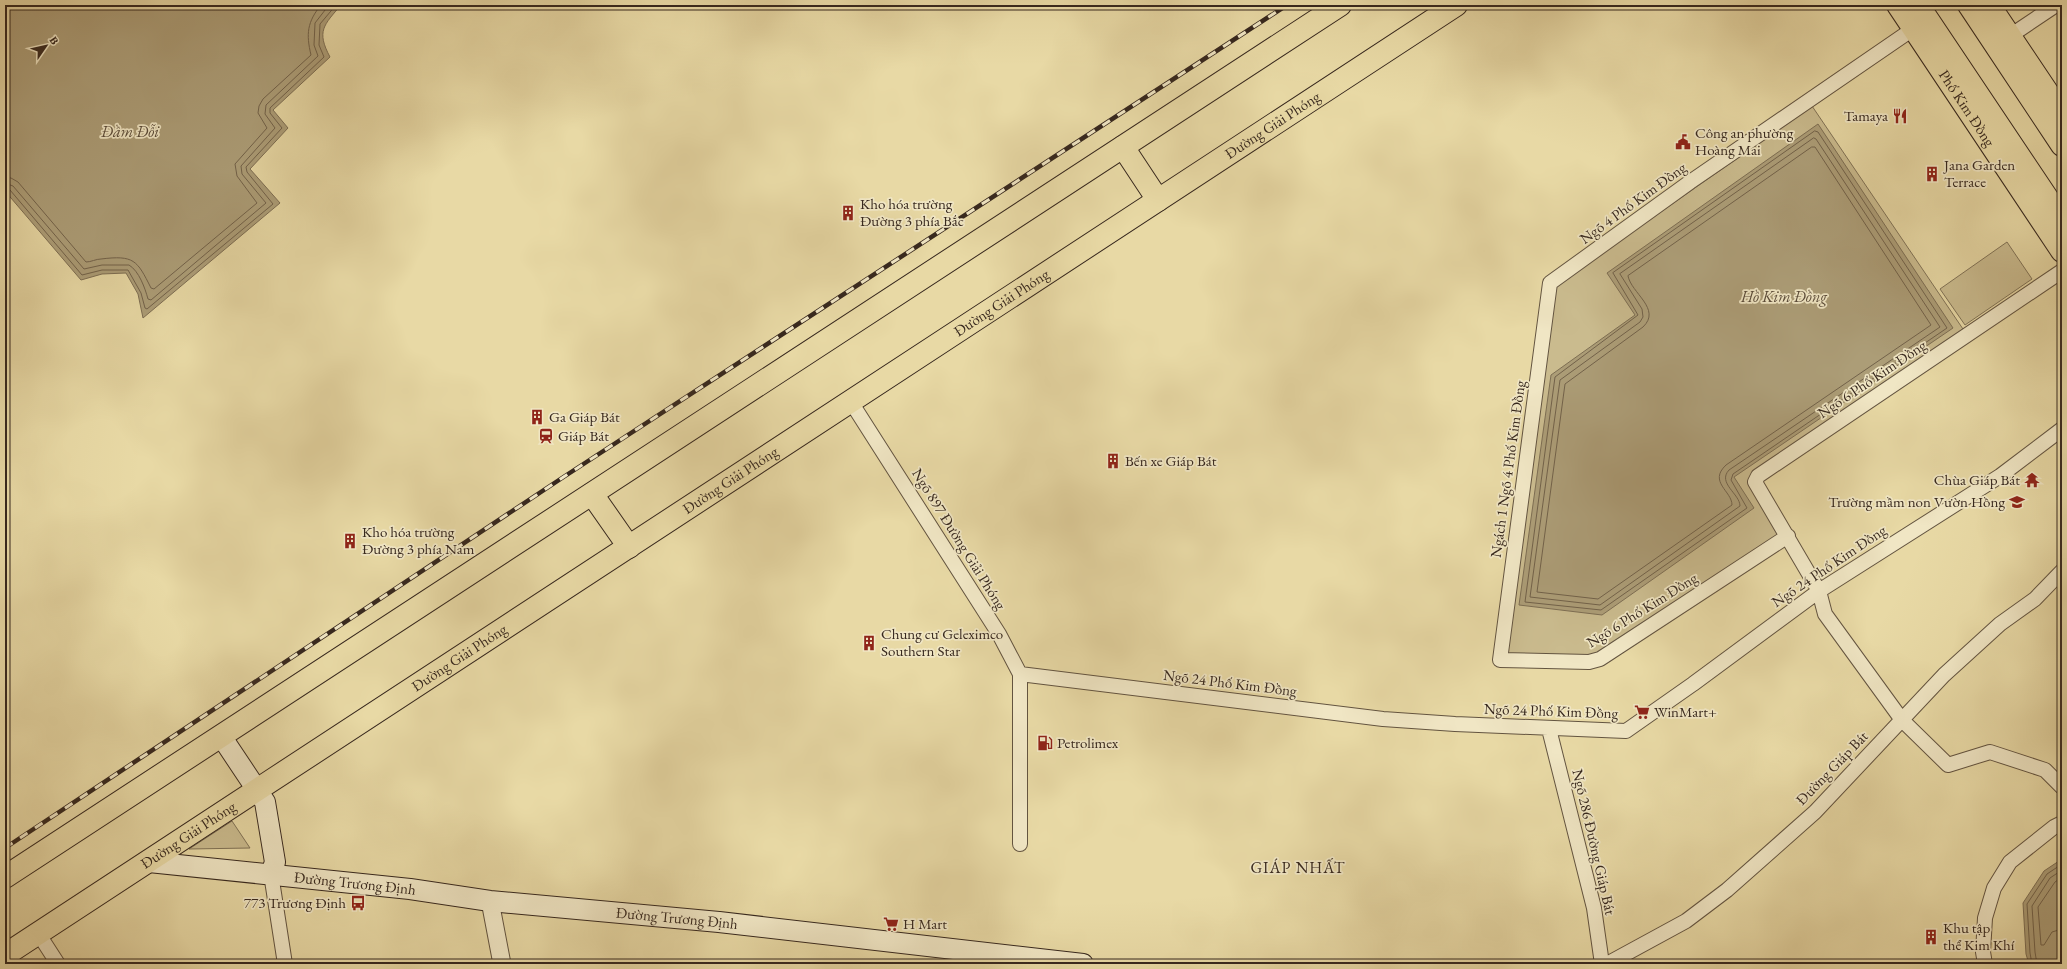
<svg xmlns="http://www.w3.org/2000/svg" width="2067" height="969" font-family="'EB Garamond',serif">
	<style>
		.green { fill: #cabb8e; stroke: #807256 }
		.water { fill: #ac9d77; stroke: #7d6e53 }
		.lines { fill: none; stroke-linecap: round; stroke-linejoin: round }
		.shore { stroke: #72624a; stroke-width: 1 }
		.minor-casing { stroke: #635440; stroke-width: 16 }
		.tertiary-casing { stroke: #635440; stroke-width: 19 }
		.secondary-casing { stroke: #37281e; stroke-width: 22 }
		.primary-casing { stroke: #37281e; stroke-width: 24 }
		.minor { stroke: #f0e6c4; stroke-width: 14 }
		.tertiary { stroke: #f0e6c4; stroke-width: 17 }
		.secondary { stroke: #f0e6c4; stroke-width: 20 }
		.primary { stroke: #e8d9a5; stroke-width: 22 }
		.rail-casing { stroke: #37281e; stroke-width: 4.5 }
		.rail { stroke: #f0e6c4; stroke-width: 3; stroke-dasharray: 9; stroke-linecap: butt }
		.labels { text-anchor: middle; stroke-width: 3.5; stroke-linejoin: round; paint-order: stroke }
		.street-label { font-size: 15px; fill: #37281e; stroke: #f0e6c4 }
		.poi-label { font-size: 15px; fill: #37281e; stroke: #f0e6c4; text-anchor: start }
		.water-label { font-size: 16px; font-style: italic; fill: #5a4b39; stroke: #f0e6c4 }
		.neighbourhood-label { font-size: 16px; letter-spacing: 1px; fill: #37281e; stroke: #f0e6c4 }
	</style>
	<rect width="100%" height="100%" fill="#e8d9a5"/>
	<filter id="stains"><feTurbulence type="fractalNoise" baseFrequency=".005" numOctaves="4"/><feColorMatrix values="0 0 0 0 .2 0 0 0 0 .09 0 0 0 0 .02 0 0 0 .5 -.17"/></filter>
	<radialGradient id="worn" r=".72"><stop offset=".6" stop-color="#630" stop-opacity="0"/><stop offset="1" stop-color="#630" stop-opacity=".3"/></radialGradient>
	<!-- green -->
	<path class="green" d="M1812 106 1965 332 1753 474 1781 535 1596 656 1504 655 1555 286Z
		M2007 242 2032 279 1965 325 1940 289Z
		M232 821 250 848 189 849Z"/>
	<!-- water -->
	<path class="water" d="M5 5H341C324 25 316 31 330 57L273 110 288 128 250 169 280 203 143 318 138 294 126 273 102 274 81 280 5 191Z
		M1818 124 1953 328 1734 477 1754 508 1602 615 1519 605 1551 375 1635 315 1607 273Z
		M2062 859V940L2059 948 2062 964H2029L2026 954 2023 903 2044 871Z"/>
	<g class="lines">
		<!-- shore -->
		<path class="shore" d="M1815 131 1818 132 1947 328 1733 474 1731 480 1747 508 1601 610 1525 602 1555 377 1638 315 1613 273Z
			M1814 138 1816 139 1940 327 1729 470C1717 483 1740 494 1740 506L1600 605 1530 597 1560 380 1640 322 1643 317 1642 309 1620 274Z
			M1812 147H1815L1931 325 1726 465C1708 482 1732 491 1732 505L1598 599 1537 592 1565 384 1643 327C1662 309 1631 293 1628 276Z
			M5 177 11 178 18 182 86 262C91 262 96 259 101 259 134 255 137 260 151 288L154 289 257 203 237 176 235 164 267 128 258 113 259 106 263 99 311 55C306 34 307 22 321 5
			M5 183 13 186 84 269 102 265H129C139 271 145 288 148 299L151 300 266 203 242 174 241 166 275 128 265 114 266 105 318 56 314 45 315 23 329 5
			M5 188 10 190 82 275 102 270H128L141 293 145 308 147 309 273 204 247 172 246 167 282 128 270 113V108L324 57 319 45 320 24 336 5
			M2062 877 2055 882 2038 907 2041 945H2044L2052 932 2062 929
			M2032 964 2030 953 2027 904 2047 874 2062 864
			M2037 964 2035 952 2032 906 2050 878 2062 870"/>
		<!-- minor casing -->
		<g class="minor-casing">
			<path id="minor" d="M2010 36 2056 5
				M2062 271 1758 476 1755 482 1819 591 1825 614 1902 720 1948 765 1990 752 2045 770 2062 787
				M851 402 999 634 1020 674V844
				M1788 536 1600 659 1589 662 1500 660 1550 283 1690 182 1913 29
				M1020 674 1383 719 1455 724 1626 731 1693 684 1819 591 2000 476 2062 429
				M1549 729 1594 908 1602 964
				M271 874 285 964
				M38 933 58 964
				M1607 964 1686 921 1727 890 1815 812 1944 675 2000 624 2035 599 2062 571
				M1985 964 1983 952 1985 918 1994 888 2010 862 2054 827 2062 823"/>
		</g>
		<!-- tertiary casing -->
		<g class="tertiary-casing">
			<path id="tertiary" d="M490 901 502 964"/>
		</g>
		<!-- secondary casing -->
		<g class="secondary-casing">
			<g id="secondary">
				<path d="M221 736 265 802 275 862 271 874"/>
				<path id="s1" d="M149 862 410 889 490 901 719 922 1083 964"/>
			</g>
		</g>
		<!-- primary casing -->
		<g class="primary-casing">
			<g id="primary">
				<path id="s2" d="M1898 5 2062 251"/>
				<path d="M1918 5 2062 220"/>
				<path d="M1969 5 2062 145"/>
				<path d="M1989 5 2062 114"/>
				<path d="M1123 147 1158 200"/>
				<path d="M592 494 629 547"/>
				<path d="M5 877 1340 5"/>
				<path id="s3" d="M5 955 1456 5"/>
			</g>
		</g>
		<!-- minor -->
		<use href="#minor" class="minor"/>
		<!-- tertiary -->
		<use href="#tertiary" class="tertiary"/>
		<!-- secondary -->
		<use href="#secondary" class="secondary"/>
		<!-- primary -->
		<use href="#primary" class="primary"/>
		<!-- rail casing -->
		<g class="rail-casing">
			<path id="rail" d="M5 848 562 478 1287 5"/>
		</g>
		<!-- rail -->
		<use href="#rail" class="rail"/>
	</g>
	<!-- icons -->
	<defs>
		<g id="restaurant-bare" transform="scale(1.2)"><path d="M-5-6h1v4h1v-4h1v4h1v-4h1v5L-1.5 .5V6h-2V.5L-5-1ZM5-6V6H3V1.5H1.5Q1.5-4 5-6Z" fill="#8f2418" stroke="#f0e6c4" stroke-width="2.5" paint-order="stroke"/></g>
		<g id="civic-bare" transform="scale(1.2)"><path d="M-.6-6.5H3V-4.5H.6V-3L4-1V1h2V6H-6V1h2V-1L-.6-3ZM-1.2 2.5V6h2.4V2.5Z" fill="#8f2418" stroke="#f0e6c4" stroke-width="2.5" paint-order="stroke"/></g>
		<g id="building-bare" transform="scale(1.2)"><path d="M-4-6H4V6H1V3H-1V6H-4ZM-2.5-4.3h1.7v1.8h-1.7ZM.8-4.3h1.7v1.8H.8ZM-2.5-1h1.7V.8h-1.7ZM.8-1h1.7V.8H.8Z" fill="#8f2418" stroke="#f0e6c4" stroke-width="2.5" paint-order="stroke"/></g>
		<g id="station-bare" transform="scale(1.2)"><path d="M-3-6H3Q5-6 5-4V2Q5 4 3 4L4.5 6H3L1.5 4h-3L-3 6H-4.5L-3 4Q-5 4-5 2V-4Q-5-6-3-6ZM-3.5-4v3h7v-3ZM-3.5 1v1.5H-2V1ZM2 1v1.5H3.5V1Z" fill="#8f2418" stroke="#f0e6c4" stroke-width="2.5" paint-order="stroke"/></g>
		<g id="temple-bare" transform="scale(1.2)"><path d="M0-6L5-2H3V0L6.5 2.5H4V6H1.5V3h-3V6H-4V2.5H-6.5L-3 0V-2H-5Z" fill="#8f2418" stroke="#f0e6c4" stroke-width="2.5" paint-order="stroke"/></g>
		<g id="school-bare" transform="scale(1.2)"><path d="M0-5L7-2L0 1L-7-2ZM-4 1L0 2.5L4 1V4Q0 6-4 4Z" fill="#8f2418" stroke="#f0e6c4" stroke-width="2.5" paint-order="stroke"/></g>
		<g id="supermarket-bare" transform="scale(1.2)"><path d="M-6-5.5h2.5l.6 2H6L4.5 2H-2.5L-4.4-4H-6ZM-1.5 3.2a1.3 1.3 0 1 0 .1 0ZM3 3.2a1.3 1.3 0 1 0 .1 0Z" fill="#8f2418" stroke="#f0e6c4" stroke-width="2.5" paint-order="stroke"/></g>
		<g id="fuel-bare" transform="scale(1.2)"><path d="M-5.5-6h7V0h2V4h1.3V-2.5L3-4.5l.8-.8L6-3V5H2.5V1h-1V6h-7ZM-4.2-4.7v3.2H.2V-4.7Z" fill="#8f2418" stroke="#f0e6c4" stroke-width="2.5" paint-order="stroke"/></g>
		<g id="bus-bare" transform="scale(1.2)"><path d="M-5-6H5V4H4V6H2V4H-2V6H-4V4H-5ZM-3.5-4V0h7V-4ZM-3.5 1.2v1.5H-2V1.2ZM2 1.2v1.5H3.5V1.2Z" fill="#8f2418" stroke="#f0e6c4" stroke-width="2.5" paint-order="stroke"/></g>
	</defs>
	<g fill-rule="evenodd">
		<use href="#restaurant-bare" x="1900" y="116"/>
		<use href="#civic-bare" x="1683" y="142"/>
		<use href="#building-bare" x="1932" y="174"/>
		<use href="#building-bare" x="848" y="213"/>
		<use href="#building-bare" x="537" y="417"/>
		<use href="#station-bare" x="546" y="436"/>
		<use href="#building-bare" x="1113" y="461"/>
		<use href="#temple-bare" x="2032" y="480"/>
		<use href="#school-bare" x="2017" y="502"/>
		<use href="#building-bare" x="350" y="541"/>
		<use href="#building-bare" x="869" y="643"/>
		<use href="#supermarket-bare" x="1642" y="712"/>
		<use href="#fuel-bare" x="1045" y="743"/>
		<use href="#bus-bare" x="358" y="903"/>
		<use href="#supermarket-bare" x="891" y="924"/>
		<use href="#building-bare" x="1931" y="937"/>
	</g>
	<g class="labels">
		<!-- street labels -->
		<g class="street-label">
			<text dy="5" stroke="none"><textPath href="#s2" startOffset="124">Phố Kim Đồng</textPath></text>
			<text dy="5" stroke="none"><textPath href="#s3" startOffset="1515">Đường Giải Phóng</textPath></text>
			<text transform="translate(1633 203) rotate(-36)" y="5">Ngõ 4 Phố Kim Đồng</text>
			<text dy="5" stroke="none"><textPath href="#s3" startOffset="1191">Đường Giải Phóng</textPath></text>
			<text transform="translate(1872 379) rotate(-34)" y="5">Ngõ 6 Phố Kim Đồng</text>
			<text transform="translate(1508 469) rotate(-82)" y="5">Ngách 1 Ngõ 4 Phố Kim Đồng</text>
			<text dy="5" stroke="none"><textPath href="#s3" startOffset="867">Đường Giải Phóng</textPath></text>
			<text transform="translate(959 539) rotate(58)" y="5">Ngõ 897 Đường Giải Phóng</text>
			<text transform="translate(1829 566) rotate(-34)" y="5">Ngõ 24 Phố Kim Đồng</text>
			<text transform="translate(1642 610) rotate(-32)" y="5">Ngõ 6 Phố Kim Đồng</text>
			<text dy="5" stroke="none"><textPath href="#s3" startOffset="543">Đường Giải Phóng</textPath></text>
			<text transform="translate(1230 683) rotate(7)" y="5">Ngõ 24 Phố Kim Đồng</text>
			<text transform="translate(1551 711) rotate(2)" y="5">Ngõ 24 Phố Kim Đồng</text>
			<text transform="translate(1832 768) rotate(-46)" y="5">Đường Giáp Bát</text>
			<text dy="5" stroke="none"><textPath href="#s3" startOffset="219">Đường Giải Phóng</textPath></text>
			<text transform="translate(1594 842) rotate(77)" y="5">Ngõ 286 Đường Giáp Bát</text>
			<text dy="5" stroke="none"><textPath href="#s1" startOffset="207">Đường Trương Định</textPath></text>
			<text dy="5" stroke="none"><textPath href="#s1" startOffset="531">Đường Trương Định</textPath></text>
		</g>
		<!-- poi labels -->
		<g class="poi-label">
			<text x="1888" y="121" text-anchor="end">Tamaya</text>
			<text x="1695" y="138">Công an phường<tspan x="1695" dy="17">Hoàng Mai</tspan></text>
			<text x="1944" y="170">Jana Garden<tspan x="1944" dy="17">Terrace</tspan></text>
			<text x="860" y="209">Kho hóa trường<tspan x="860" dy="17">Đường 3 phía Bắc</tspan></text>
			<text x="549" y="422">Ga Giáp Bát</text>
			<text x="558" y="441">Giáp Bát</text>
			<text x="1125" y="466">Bến xe Giáp Bát</text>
			<text x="2020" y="485" text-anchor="end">Chùa Giáp Bát</text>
			<text x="2005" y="507" text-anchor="end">Trường mầm non Vườn Hồng</text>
			<text x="362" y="537">Kho hóa trường<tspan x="362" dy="17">Đường 3 phía Nam</tspan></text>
			<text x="881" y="639">Chung cư Geleximco<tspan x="881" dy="17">Southern Star</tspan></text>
			<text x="1654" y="717">WinMart+</text>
			<text x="1057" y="748">Petrolimex</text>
			<text x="346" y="908" text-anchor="end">773 Trương Định</text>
			<text x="903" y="929">H Mart</text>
			<text x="1943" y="933">Khu tập<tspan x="1943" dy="17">thể Kim Khí</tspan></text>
		</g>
		<!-- water labels -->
		<g class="water-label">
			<text x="130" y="137">Đầm Đỗi</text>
			<text x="1784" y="302">Hồ Kim Đồng</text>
		</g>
		<!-- neighbourhood labels -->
		<g class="neighbourhood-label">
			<text x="1298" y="873">GIÁP NHẤT</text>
		</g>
	</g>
	<!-- margin -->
	<rect width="2067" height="969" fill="none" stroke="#e8d9a5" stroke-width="20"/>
	<rect x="6" y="6" width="2055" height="957" fill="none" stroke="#37281e" stroke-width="2"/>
	<rect x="10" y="10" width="2047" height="949" fill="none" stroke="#37281e"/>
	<!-- north arrow -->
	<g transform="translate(46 46) rotate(56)" stroke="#f0e6c4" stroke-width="3" paint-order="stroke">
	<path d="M0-3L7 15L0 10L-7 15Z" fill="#37281e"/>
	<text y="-6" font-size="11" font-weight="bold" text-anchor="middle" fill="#37281e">B</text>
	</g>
	<rect width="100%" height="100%" filter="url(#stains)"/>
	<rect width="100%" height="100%" fill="url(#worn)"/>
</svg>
